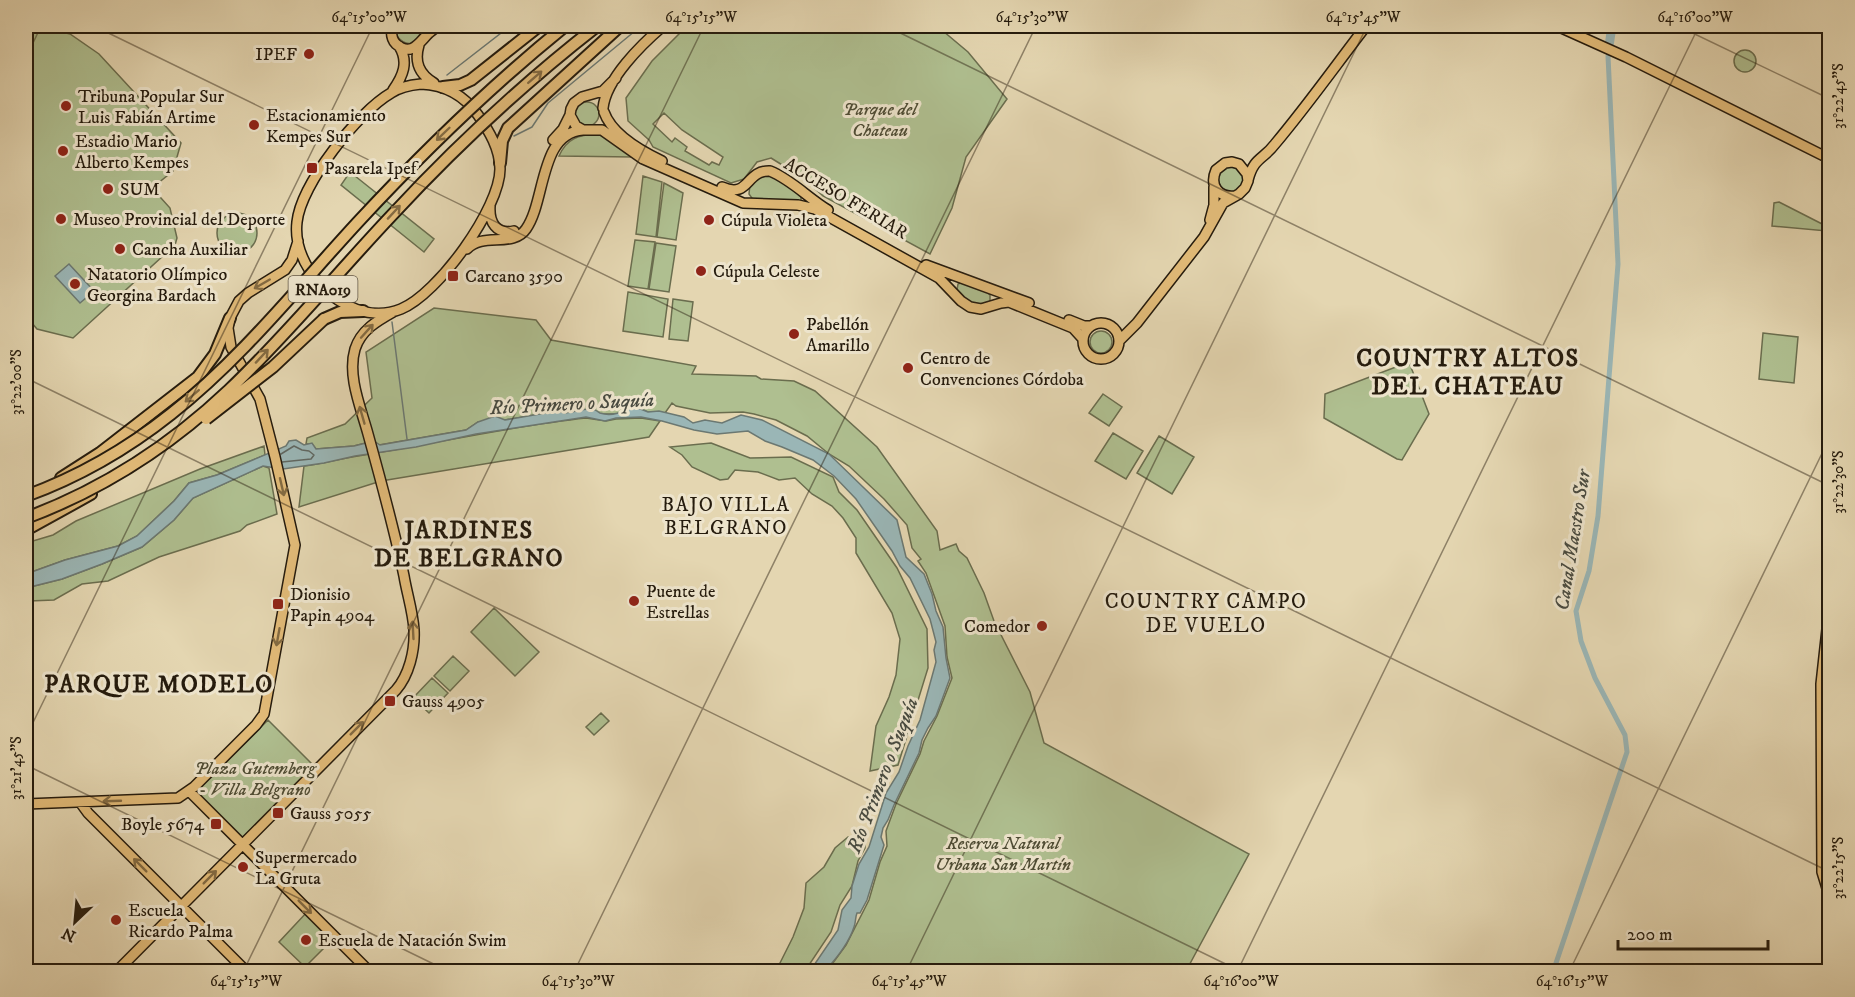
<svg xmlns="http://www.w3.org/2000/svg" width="1855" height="997" font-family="'IM FELL DW Pica',serif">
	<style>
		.green { fill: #afbf90; stroke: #6a6d4e; stroke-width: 1.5; fill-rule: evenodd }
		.water { fill: #9ab6b6; stroke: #6b7872; stroke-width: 1.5 }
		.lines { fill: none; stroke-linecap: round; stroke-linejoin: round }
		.shore { stroke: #606862; stroke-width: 1.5 }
		.stream { stroke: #6b7872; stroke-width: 1.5 }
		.canal { stroke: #9ab6b6; stroke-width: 5 }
		.river { stroke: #9ab6b6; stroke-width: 9 }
		.major-casing { stroke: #251b0d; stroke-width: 12 }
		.highway-casing { stroke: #251b0d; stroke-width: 14 }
		.major { stroke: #e2bb78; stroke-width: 9 }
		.highway { stroke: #e2bb78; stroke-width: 10 }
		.highway-bridge-casing { stroke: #251b0d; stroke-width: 14; stroke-linecap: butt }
		.highway-bridge { stroke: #e2bb78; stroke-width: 10 }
		.oneway { stroke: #846b42 }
		.ticks { fill: none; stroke: #251b0d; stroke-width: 1.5; stroke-opacity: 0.45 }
		.poi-dot { fill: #8f2418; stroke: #ede4cc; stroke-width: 2 }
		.labels { text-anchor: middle; stroke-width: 6; stroke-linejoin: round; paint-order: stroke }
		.shield { fill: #ede4cc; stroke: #615746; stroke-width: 1.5 }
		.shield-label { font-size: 16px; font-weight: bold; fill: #251b0d }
		.poi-label { font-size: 18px; fill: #251b0d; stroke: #ede4cc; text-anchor: start }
		.park-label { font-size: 18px; font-style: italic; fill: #4e4c34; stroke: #ede4cc }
		.street-label { font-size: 18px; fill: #251b0d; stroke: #ede4cc }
		.water-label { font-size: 20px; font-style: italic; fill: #484a40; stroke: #ede4cc }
		.neighbourhood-label { font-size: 20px; letter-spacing: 1.5px; fill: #251b0d; stroke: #ede4cc }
		.quarter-label { font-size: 21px; letter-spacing: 1.5px; fill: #251b0d; stroke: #ede4cc }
		.district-label { font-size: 24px; font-weight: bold; letter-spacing: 1.5px; fill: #251b0d; stroke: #ede4cc }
		.neatline { fill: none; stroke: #251b0d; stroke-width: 2 }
		.ticks-label { font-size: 15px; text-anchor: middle; fill: #251b0d }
	</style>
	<rect width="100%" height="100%" fill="#e4d6b1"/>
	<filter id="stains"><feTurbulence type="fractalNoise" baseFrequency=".00333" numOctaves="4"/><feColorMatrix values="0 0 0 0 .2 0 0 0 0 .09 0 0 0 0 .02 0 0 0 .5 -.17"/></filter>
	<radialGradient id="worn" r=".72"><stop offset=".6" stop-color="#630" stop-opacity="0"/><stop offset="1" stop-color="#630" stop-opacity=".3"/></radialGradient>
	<!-- green -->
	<path class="green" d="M26 26H39L70 34 99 54 181 143 173 171 152 188 170 208 177 238 175 245 73 338 37 329 26 316Z
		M397 26H419C424 43 407 50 397 36Z
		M687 26H937L968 52 1007 99 966 157 952 208 930 254 823 196C808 181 789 169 771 158L757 162 744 179 731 183 653 147 649 140 628 121 626 98 652 61ZM664 113 682 130 723 157 719 165 712 162 709 165 685 151 687 147 675 138 672 142 653 124Z
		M1734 61a11 11 0 1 1 22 0a11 11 0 1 1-22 0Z
		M575 114a12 12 0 1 1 24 0a12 12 0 1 1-24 0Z
		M597 134 606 137 632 157 559 156C567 138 579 135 597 134Z
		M1234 165 1242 171 1244 181 1237 192 1226 193 1216 182 1220 169Z
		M350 172 434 239 424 252 341 185Z
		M765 172 801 193V200L797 203 754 201 749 194 750 184Z
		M643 176 662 182 656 237 636 234Z
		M664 183 683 193 676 240 657 237Z
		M1779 202 1828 227 1827 231 1772 226 1774 203Z
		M217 233a20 20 0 1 1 40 0a20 20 0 1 1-40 0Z
		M635 240 655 242 648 289 628 286Z
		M656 243 676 246 669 292 649 289Z
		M963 282 987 292 990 295V302L981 306 967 302 957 290 958 284Z
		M628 292 668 299 663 337 623 331Z
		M673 299 693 302 688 341 669 339Z
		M434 308 536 320 551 340 696 366 692 374 756 376 761 379 794 381 815 391 877 447 937 531 940 550 956 544 959 551 967 558 984 593 994 621 1030 692 1044 743 1249 854 1186 971H827L846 945 869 900 880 862 887 846 886 831 896 804 920 754 924 741 937 716 952 678 947 657 945 626 926 573 918 561 921 559 912 548 907 525 884 499 849 466 829 454 807 436 776 420 754 414 743 412 710 413 676 406 672 403 665 413 648 412 633 406 622 413 615 414H565L557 411 505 420 478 422 466 430 379 445 373 441 354 446 316 449 312 444H306L307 438 345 424 372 398 366 352Z
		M1090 342a11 11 0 1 1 22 0a11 11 0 1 1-22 0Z
		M1763 333 1798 337 1794 383 1759 379Z
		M1409 362 1429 414 1402 460 1397 459 1324 418 1325 394Z
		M1103 394 1122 407 1109 426 1089 413Z
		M586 418 606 421 616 419 641 418 660 421 649 437 381 481 299 507 304 466C322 464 339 459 358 456 434 444 510 426 586 418Z
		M1113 433 1143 451 1126 479 1095 461Z
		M1159 436 1194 457 1172 494 1137 473Z
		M711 443 750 458 791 457 833 477 839 492 857 510 897 568 927 629 928 668 898 765 870 771 876 726 889 697 896 675 900 639 892 613 856 553V538L843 518 832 506 812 494 795 478 779 480 758 472 735 470 728 479 720 480 692 467 682 455 670 447Z
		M264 446 265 455 217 475 189 483 174 501 137 536 118 546 65 560 26 574V543L53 535 76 521 200 469Z
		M263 466 269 468 277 514 247 525 240 531 159 557 108 581 82 584 54 600 29 601 26 603V588L62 579 102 564 142 547 174 520 193 498Z
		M494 608 539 652 515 676 471 632Z
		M453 656 469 671 450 691 434 676Z
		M432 678 448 693 429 713 413 698Z
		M601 713 609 721 594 735 586 727Z
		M268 720 314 766 242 838 196 792Z
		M848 837 865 840V848L858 861 852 886 840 905 831 932 805 971H776L793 937 804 908 806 883 824 867 835 848Z
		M307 912 334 938 305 967 279 942Z"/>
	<!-- water -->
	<path class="water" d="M69 264 94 291 80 303 55 276Z
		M633 406 648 412 659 411 684 417 693 423 705 420 722 423 741 415 762 420 829 454 897 520 906 557 924 574 932 594 936 611 943 627 946 658 950 678 936 716 928 728 922 740 919 753 894 805 888 820 883 828 881 837 884 845 867 900 860 913H857C855 918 856 922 854 927 849 943 836 959 825 971H810L838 930 842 910 851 898 852 886 859 864 869 847 886 793 899 772 908 746 920 720 936 662 934 650 936 642 930 619 910 578 900 566 892 551 856 499 834 476 813 460 782 447 765 441 748 431 717 434 694 430 662 421 641 417 616 418 605 421 586 417 476 434 416 447 355 456 324 463 283 469 263 466 193 498 174 520 142 547 102 564 62 579 26 588V574L65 560 118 546 137 536 174 501 189 483 217 475 286 446 289 441 296 440 304 445 312 443 316 449 354 446 374 441 380 445 466 430 478 422 495 416 505 420 557 411C571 416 578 408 591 409 596 409 596 411 600 413 612 417 623 412 633 406Z"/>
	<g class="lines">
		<!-- shore -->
		<path class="shore" d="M281 454 294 446 302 450 309 451 314 455 311 459 282 462"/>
		<!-- stream -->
		<path class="stream" d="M447 75 510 26
			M514 136 532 127 548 103 641 26
			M392 322 407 439"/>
		<!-- canal -->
		<path class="canal" d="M1553 972 1627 752 1625 735 1595 678 1581 641 1576 611 1589 571 1598 516 1618 264 1608 56"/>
		<!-- river -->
		<path class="river" d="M1609 46 1612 26"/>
		<!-- major casing -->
		<g class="major-casing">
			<path id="major" d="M392 26C391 32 391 39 396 44 412 58 420 41 429 33 433 29 438 27 442 26
				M1557 26 1626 57 1830 159
				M419 45C414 62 419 74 434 83
				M616 78 603 91 582 97 574 103 571 109 570 115 576 126 583 130H602L643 159 743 203 798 205 815 209 939 278 961 301 970 307 981 309 1001 303 1009 302 1073 328 1083 339
				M421 84C446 85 464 95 478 115 489 131 500 149 500 169 500 208 438 294 401 309 384 316 365 314 349 306 319 292 293 256 297 222 301 184 358 112 391 93 400 87 410 85 421 84Z
				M393 90C403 76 409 62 399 46
				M603 108C606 79 642 44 663 26
				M604 112C612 135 641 151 662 161
				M553 140 563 129 570 115
				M1248 180C1254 157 1263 160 1275 144 1307 106 1336 65 1366 26
				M722 187C750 199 745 170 770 171 792 180 808 198 828 210
				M490 206C489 222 496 235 514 231
				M1210 220 1214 205V187
				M467 249C483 232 513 248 526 229 546 201 539 133 583 130
				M926 265 1029 303
				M1069 320 1084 326H1091
				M1083 341a18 18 0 1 1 36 0a18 18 0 1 1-36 0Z
				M1119 341 1137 323 1204 237 1223 203 1239 194 1245 188 1248 181 1247 174 1239 164 1232 162 1225 163 1216 170C1209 186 1219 198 1235 196
				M1830 602 1821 684 1822 872 1830 898
				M189 791 370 972
				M80 802 88 813 247 972
				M26 804 178 798 194 787 256 725 264 714 295 545 275 457 260 399 231 347 228 328 230 318 239 301 248 293 285 270 292 260 298 241
				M116 972 396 690C409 675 415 651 414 630 413 612 407 594 404 576 394 528 381 481 368 434 361 408 347 376 355 349 361 330 377 321 393 312"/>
		</g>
		<!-- highway casing -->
		<g class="highway-casing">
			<path id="highway" d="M443 87 460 85 471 80 539 26
				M500 163 502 141 508 128 620 26
				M324 319 340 312 363 311
				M61 478 100 453 198 377 215 354 230 318
				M26 530 91 494"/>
		</g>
		<!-- major -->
		<use href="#major" class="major"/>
		<!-- highway -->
		<use href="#highway" class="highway"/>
		<!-- highway-bridge casing -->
		<g class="highway-bridge-casing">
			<path id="highway-bridge" d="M206 419 273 367 324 319
				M26 496C78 477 127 449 171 414 241 359 298 287 358 222 423 152 491 86 565 26
				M26 518C101 490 170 446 229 390 287 335 338 272 393 214 456 146 524 83 597 26"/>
		</g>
		<!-- highway-bridge -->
		<use href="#highway-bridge" class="highway-bridge"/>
	</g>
	<!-- one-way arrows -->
	<defs><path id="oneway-shaft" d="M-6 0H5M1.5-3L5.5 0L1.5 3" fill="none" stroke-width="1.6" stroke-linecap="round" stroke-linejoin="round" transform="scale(1.5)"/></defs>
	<g class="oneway">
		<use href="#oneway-shaft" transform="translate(535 77) rotate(-41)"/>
		<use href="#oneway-shaft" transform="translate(443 134) rotate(136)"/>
		<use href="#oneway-shaft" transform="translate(394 212) rotate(-47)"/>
		<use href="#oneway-shaft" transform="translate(262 284) rotate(150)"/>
		<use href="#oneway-shaft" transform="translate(367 331) rotate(-48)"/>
		<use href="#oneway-shaft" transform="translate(262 356) rotate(-47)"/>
		<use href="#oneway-shaft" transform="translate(192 396) rotate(139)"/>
		<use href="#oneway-shaft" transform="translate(362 415) rotate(-106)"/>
		<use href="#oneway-shaft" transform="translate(282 487) rotate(77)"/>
		<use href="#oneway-shaft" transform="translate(413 630) rotate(-93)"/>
		<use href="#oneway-shaft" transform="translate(278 637) rotate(100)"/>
		<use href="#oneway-shaft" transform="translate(357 728) rotate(-45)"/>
		<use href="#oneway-shaft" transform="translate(112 801) rotate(178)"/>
		<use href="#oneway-shaft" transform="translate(140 865) rotate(-135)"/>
		<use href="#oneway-shaft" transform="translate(210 877) rotate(-45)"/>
		<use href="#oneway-shaft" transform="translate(305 907) rotate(45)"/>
	</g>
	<!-- ticks -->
	<path class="ticks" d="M94 26 1830 872M886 26 1830 486M1678 26 1830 99M26 58 41 26M26 378 1242 972M26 737 373 26M26 765 450 972M243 972 704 26M574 972 1036 26M906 972 1367 26M1237 972 1699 26M1569 972 1830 437"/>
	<!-- markers -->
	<g class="poi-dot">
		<circle cx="309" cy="54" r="6"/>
		<circle cx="66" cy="106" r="6"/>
		<circle cx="254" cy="125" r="6"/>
		<circle cx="63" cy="151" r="6"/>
		<rect x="306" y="162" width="12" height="12" rx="3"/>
		<circle cx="108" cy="189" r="6"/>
		<circle cx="61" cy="219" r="6"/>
		<circle cx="709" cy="220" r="6"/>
		<circle cx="120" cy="249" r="6"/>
		<circle cx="701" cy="271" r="6"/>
		<rect x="447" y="270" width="12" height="12" rx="3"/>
		<circle cx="75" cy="284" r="6"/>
		<circle cx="794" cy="334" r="6"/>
		<circle cx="908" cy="368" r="6"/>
		<circle cx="634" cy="601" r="6"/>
		<rect x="272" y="598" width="12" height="12" rx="3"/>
		<circle cx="1042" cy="626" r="6"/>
		<rect x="384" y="695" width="12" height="12" rx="3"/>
		<rect x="272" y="807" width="12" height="12" rx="3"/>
		<rect x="210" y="818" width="12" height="12" rx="3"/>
		<circle cx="243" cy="867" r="6"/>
		<circle cx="116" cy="920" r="6"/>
		<circle cx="306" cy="940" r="6"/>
	</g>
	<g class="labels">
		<!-- shield labels -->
		<rect class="shield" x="288.5" y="276" width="69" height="26" rx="4.5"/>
		<g class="shield-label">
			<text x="323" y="295">RNA019</text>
		</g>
		<!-- poi labels -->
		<g class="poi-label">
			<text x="297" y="60" text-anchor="end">IPEF</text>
			<text x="78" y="102">Tribuna Popular Sur<tspan x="78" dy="21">Luis Fabián Artime</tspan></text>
			<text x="266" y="121">Estacionamiento<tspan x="266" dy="21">Kempes Sur</tspan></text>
			<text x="75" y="147">Estadio Mario<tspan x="75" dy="21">Alberto Kempes</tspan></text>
			<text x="324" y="174">Pasarela Ipef</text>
			<text x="120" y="195">SUM</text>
			<text x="73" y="225">Museo Provincial del Deporte</text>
			<text x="721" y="226">Cúpula Violeta</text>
			<text x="132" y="255">Cancha Auxiliar</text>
			<text x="713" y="277">Cúpula Celeste</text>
			<text x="87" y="280">Natatorio Olímpico<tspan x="87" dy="21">Georgina Bardach</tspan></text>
			<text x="465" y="282">Carcano 3590</text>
			<text x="806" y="330">Pabellón<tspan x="806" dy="21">Amarillo</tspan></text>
			<text x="920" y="364">Centro de<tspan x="920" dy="21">Convenciones Córdoba</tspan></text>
			<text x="646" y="597">Puente de<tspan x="646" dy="21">Estrellas</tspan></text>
			<text x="290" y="600">Dionisio<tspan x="290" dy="21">Papin 4904</tspan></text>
			<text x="1030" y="632" text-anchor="end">Comedor</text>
			<text x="402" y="707">Gauss 4905</text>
			<text x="290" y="819">Gauss 5055</text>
			<text x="204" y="830" text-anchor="end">Boyle 5674</text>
			<text x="255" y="863">Supermercado<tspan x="255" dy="21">La Gruta</tspan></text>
			<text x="128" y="916">Escuela<tspan x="128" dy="21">Ricardo Palma</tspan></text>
			<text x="318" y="946">Escuela de Natación Swim</text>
		</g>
		<!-- park labels -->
		<g class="park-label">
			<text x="880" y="115">Parque del<tspan x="880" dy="21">Chateau</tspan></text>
			<text x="255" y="774">Plaza Gutemberg<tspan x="255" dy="21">- Villa Belgrano</tspan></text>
			<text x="1003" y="849">Reserva Natural<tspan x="1003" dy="21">Urbana San Martín</tspan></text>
		</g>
		<!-- street labels -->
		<g class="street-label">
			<text transform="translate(846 198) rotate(31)" y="6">ACCESO FERIAR</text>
		</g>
		<!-- water labels -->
		<g class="water-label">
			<text transform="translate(572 403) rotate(-3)" y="7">Río Primero o Suquía</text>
			<text transform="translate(1572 540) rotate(-81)" y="7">Canal Maestro Sur</text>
			<text transform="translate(882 775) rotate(-69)" y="7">Río Primero o Suquía</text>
		</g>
		<!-- neighbourhood labels -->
		<g class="neighbourhood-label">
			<text x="726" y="511">BAJO VILLA<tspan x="726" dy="23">BELGRANO</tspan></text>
		</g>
		<!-- quarter labels -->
		<g class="quarter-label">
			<text x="1206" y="608">COUNTRY CAMPO<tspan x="1206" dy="24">DE VUELO</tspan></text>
		</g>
		<!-- district labels -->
		<g class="district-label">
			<text x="1468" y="366">COUNTRY ALTOS<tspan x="1468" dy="28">DEL CHATEAU</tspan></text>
			<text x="469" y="538">JARDINES<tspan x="469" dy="28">DE BELGRANO</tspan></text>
			<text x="159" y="692">PARQUE MODELO</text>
		</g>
	</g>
	<!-- margin -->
	<rect width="1855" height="997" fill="none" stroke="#e4d6b1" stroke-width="66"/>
	<!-- north arrow -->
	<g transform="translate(75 922) rotate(206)" stroke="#ede4cc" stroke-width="4.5" paint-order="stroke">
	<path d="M0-4.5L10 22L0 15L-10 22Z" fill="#251b0d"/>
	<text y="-9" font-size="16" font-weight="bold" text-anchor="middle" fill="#251b0d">N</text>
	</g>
	<!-- scale -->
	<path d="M1618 940v9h150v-9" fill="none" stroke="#251b0d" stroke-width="3"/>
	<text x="1627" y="940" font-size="18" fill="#251b0d" stroke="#ede4cc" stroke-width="4.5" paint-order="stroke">200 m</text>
	<rect x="33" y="33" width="1789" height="931" class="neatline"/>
	<g class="ticks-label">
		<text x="369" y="22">64°15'00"W</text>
		<text x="701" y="22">64°15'15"W</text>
		<text x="1032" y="22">64°15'30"W</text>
		<text x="1363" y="22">64°15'45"W</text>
		<text x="1695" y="22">64°16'00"W</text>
		<text transform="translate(1838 96) rotate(-90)" y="5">31°22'45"S</text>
		<text transform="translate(16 382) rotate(-90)" y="5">31°22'00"S</text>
		<text transform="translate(1838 482) rotate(-90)" y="5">31°22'30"S</text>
		<text transform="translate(16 768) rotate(-90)" y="5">31°21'45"S</text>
		<text transform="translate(1838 868) rotate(-90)" y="5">31°22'15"S</text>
		<text x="246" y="986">64°15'15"W</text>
		<text x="578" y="986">64°15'30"W</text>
		<text x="909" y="986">64°15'45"W</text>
		<text x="1241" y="986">64°16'00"W</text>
		<text x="1572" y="986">64°16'15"W</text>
	</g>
	<rect width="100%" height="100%" filter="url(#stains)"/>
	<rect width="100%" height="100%" fill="url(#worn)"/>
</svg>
